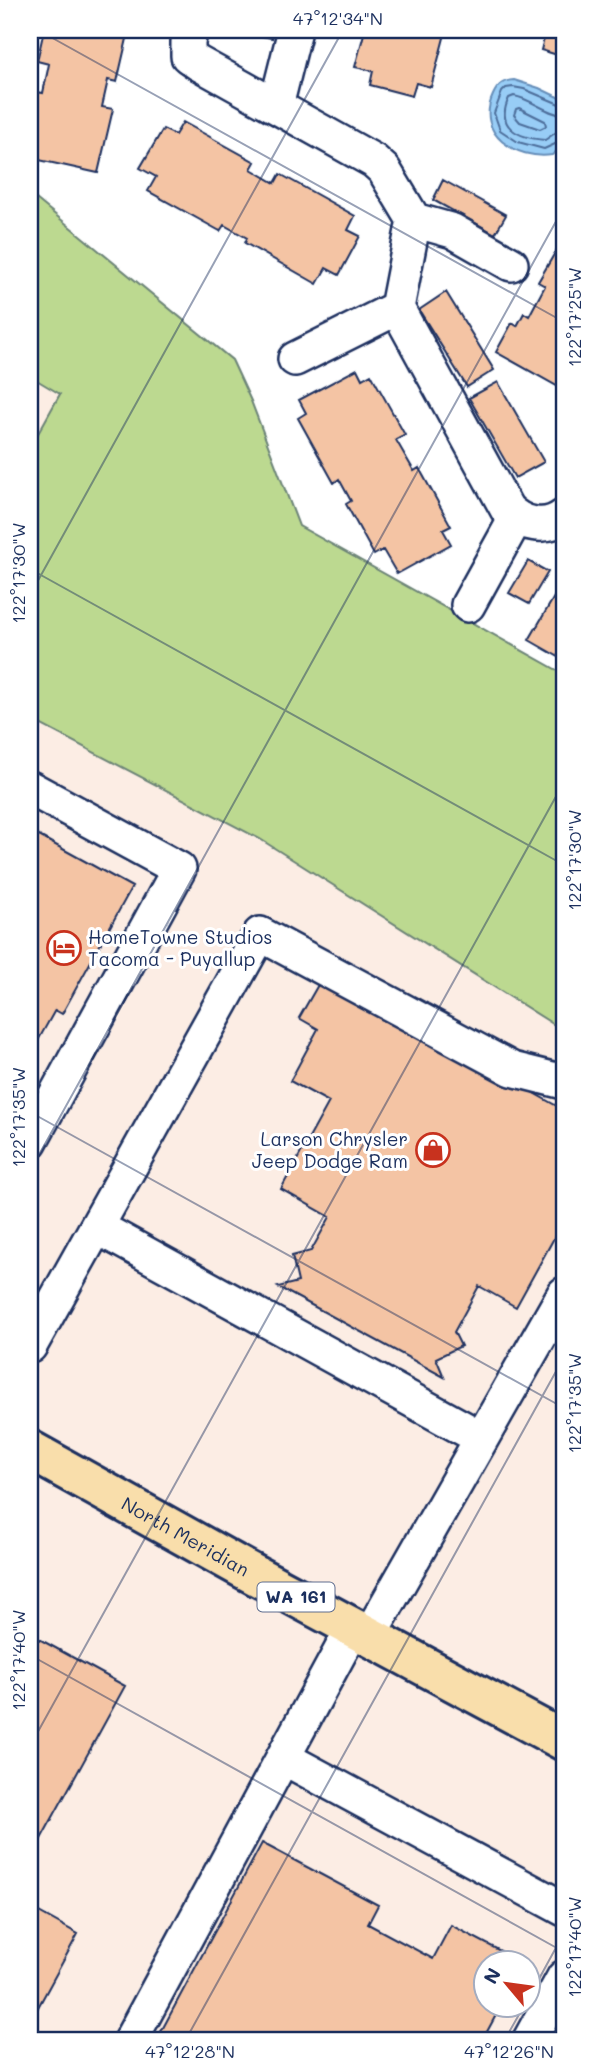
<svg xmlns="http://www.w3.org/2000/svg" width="594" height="2071" font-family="Mali,sans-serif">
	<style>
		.built { fill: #fcede4; fill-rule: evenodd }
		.green { fill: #bcd990; stroke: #6c8477; stroke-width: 2 }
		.water { fill: #98cdf6; stroke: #668eb9; stroke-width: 2 }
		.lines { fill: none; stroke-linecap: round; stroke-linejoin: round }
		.shore { stroke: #4d6e9b; stroke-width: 2 }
		.building { fill: #f4c4a4; stroke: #1b2f5e; stroke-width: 2 }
		.minor-casing { stroke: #1b2f5e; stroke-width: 38 }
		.major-casing { stroke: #1b2f5e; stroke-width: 44 }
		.minor { stroke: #fff; stroke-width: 33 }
		.major { stroke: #f9deab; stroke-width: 38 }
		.ticks { fill: none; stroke: #1b2f5e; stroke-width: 2; stroke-opacity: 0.45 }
		.labels { text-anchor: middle; stroke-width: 6; stroke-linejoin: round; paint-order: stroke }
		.shield { fill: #fff; stroke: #5f6d8e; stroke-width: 2 }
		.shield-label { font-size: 18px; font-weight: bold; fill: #1b2f5e }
		.poi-label { font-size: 19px; fill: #1b2f5e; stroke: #fff; text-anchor: start }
		.street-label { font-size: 19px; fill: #1b2f5e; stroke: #fff }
		.neatline { fill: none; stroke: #1b2f5e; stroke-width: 2.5 }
		.ticks-label { font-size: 18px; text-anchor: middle; fill: #1b2f5e }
	</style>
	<rect width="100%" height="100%" fill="#fff"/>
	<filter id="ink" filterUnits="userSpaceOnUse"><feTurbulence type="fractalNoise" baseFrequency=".0143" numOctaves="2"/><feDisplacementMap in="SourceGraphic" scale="14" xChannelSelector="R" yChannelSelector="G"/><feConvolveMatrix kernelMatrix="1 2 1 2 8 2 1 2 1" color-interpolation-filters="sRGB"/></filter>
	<g filter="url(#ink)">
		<!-- built -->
		<path class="built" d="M30 376 60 393 30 448Z
			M30 719 260 839 564 1031V2041H30ZM486 1962H528V2004H486Z"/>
		<!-- green -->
		<path class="green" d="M30 194 232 360 251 401 299 526 564 674V1031L260 839 30 719V448L60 394 30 376Z"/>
		<!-- water -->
		<path class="water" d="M514 80 539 88 564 100V145L552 155C516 160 475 134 493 95 498 84 503 81 514 80Z"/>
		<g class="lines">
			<!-- shore -->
			<path class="shore" d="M564 106 524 89 513 87 506 88 502 92 494 113 500 130 518 142 544 149 564 140
				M519 108 545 121 546 126 540 129 520 122 514 115 516 109Z
				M564 115C546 114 532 99 514 96L509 98C495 127 518 138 545 140L555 133 564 131"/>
		</g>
		<!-- building -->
		<path class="building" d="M44 30H129L117 82 108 80 102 107 113 109 98 173 30 158V98L31 91 43 93 49 64 37 61Z
			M244 30H274L272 38 243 32Z
			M365 30H446L431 87 416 83 412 96 370 85 373 71 355 67Z
			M532 30H564V57L541 50 545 35Z
			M183 122 255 162 251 169 275 183 280 174 355 216 348 230 360 236 339 275 326 268 317 284 245 243 247 238 224 225 220 231 148 191 156 177 140 168 163 129 175 135Z
			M443 180 506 215 495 234 433 200Z
			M563 239H564V390L496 352 512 323 517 326 524 313 529 316 545 286 538 282Z
			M446 292 494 370 467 387 419 310Z
			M357 369 362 379 371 374 405 435 396 440 414 471 419 468 451 526 443 530 451 544 397 574 383 550 374 555 346 504 351 501 339 479 334 483 298 418 306 413 299 400Z
			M498 382 544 462 515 478 469 398Z
			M528 561 548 572 529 604 509 593Z
			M564 580V660L529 640Z
			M30 831 132 887 62 1014 55 1010 30 1055Z
			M323 976 564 1110V1232L559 1229 516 1307 479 1286 454 1332 461 1346 436 1358 444 1377 278 1287 298 1282 292 1256 311 1251 330 1217 281 1189 329 1102 290 1081 318 1029 299 1018Z
			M30 1634 125 1686 30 1859Z
			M262 1843 378 1905 368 1924 433 1959 451 1925 506 1954 501 1962H486V2004H502L482 2041H156Z
			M30 1907 78 1934 30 2022Z"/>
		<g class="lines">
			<!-- minor casing -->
			<g class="minor-casing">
				<path id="minor" d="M191 30 188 42V56L198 63 374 161 384 170 414 220 397 308
					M276 106 295 30
					M414 220 453 231 511 264
					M295 359 397 308 507 509C522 525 546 530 564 516
					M468 605 516 518
					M30 788 179 869 30 1142
					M97 1227 481 1438
					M30 1346 260 934 512 1069 564 1082
					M369 1636 564 1294
					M284 1758 564 1909
					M130 2041 353 1628
					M529 2041 564 1977"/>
			</g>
			<!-- major casing -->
			<g class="major-casing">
				<g id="major">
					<path id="s1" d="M30 1450 242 1568 564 1741"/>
				</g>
			</g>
			<!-- minor -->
			<use href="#minor" class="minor"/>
			<!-- major -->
			<use href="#major" class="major"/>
		</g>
	</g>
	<!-- ticks -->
	<path class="ticks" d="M38 30 564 322M30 569 564 865M30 595 343 30M30 1112 564 1408M30 1171 564 207M30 1655 564 1952M30 1746 564 782M528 1999 564 1933M185 2041 564 1357M504 2041 525 2004"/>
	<!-- icons -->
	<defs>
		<g id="hotel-ring" transform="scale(1.75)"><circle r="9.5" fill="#fff" stroke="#c8321e" stroke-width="1.5"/><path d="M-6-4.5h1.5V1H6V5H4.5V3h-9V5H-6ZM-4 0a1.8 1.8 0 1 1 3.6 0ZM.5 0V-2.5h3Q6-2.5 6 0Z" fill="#c8321e"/></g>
		<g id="shop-ring" transform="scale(1.75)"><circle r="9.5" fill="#fff" stroke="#c8321e" stroke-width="1.5"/><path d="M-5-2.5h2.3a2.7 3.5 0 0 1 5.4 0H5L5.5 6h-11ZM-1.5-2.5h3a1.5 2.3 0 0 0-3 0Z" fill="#c8321e"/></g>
	</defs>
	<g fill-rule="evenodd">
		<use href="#hotel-ring" x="64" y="948"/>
		<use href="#shop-ring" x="433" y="1150"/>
	</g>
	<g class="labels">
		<!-- shield labels -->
		<rect class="shield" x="257.5" y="1582.5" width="77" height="29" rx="5"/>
		<g class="shield-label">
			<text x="296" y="1603">WA 161</text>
		</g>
		<!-- poi labels -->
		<g class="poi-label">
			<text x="88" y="944">HomeTowne Studios<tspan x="88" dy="22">Tacoma - Puyallup</tspan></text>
			<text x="408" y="1146" text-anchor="end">Larson Chrysler<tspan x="408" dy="22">Jeep Dodge Ram</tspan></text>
		</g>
		<!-- street labels -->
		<g class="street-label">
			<text dy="7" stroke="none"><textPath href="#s1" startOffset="178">North Meridian</textPath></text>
		</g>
	</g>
	<!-- margin -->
	<rect width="594" height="2071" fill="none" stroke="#fff" stroke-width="77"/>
	<!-- north arrow -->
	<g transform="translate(507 1984) rotate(299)"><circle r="33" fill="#ffffff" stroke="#a4acbf" stroke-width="2"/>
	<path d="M0-5L12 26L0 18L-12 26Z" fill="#c8321e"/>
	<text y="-10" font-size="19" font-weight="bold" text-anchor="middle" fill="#1b2f5e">N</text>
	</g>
	<rect x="38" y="38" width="518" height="1994" class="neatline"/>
	<g class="ticks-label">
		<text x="338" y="25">47°12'34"N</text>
		<text transform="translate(575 317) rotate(-90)" y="6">122°17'25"W</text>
		<text transform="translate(19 573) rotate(-90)" y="6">122°17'30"W</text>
		<text transform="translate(575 860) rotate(-90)" y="6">122°17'30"W</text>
		<text transform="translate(19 1117) rotate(-90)" y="6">122°17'35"W</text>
		<text transform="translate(575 1403) rotate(-90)" y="6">122°17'35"W</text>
		<text transform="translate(19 1660) rotate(-90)" y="6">122°17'40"W</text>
		<text transform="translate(575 1947) rotate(-90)" y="6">122°17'40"W</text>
		<text x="190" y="2058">47°12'28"N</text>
		<text x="509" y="2058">47°12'26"N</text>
	</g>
</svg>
